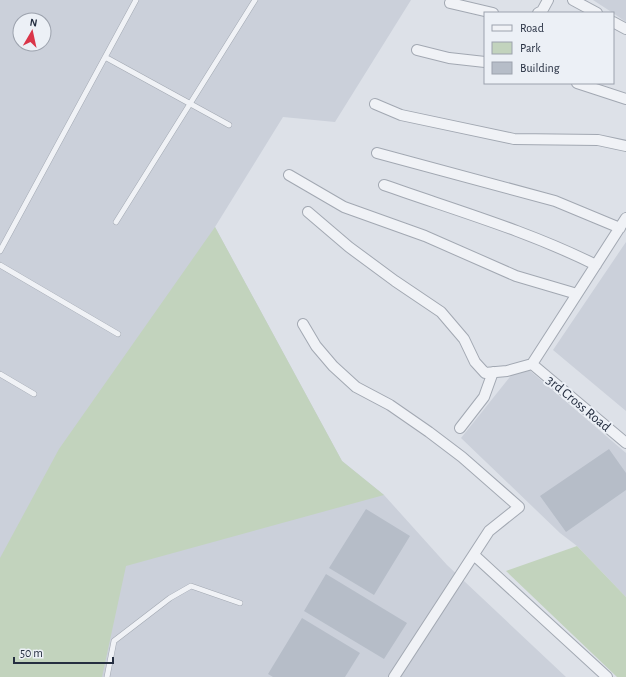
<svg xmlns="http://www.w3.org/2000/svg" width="626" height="677" font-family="'Alegreya Sans',sans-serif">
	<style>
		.built { fill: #cbd0da; fill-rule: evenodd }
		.green { fill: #c2d3bd }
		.building { fill: #b6bdc8 }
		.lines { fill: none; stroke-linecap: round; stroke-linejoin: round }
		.service-casing { stroke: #a2a8b2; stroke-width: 6 }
		.minor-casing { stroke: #a2a8b2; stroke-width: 12 }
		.service { stroke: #f0f2f6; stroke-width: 5 }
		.minor { stroke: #f0f2f6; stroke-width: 10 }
		.labels { text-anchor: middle; stroke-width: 4; stroke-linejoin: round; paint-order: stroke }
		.street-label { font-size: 14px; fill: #252e40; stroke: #ecf0f6 }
	</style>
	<rect width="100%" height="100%" fill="#dde1e8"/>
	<!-- built -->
	<path class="built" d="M0 0H411L335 122 283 117 215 227 342 461 384 495 447 565 566 677H0ZM20 20H44V44H20Z
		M593 0H626V22L613 13Z
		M626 242V411L553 350Z
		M521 363 626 453V597L577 546 560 533 461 438Z"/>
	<!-- green -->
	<path class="green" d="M215 227 342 461 384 495 126 566 102 677H0V558L59 449Z
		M577 546 626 597V677H617L506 571Z"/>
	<!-- building -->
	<path class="building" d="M609 449 626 473V490L566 532 540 496Z
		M366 509 410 536 374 595 329 568Z
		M326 574 407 623 384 659 304 611Z
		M302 618 360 653 345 677H273L268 674Z"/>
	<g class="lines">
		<!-- service casing -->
		<g class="service-casing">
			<path id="service" d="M105 57 229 125
				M116 222 255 0
				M0 251 136 0
				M0 265 118 334
				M0 374 34 394
				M107 677 114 641 170 598 191 586 240 603"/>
		</g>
		<!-- minor casing -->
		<g class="minor-casing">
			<path id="minor" d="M573 0 597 13
				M450 3 493 13
				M538 13 542 11 548 0
				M613 22 626 29
				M417 50 449 58 485 62
				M577 83 626 99
				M375 104 401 115 514 139 598 140 626 146
				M377 153 555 201 620 228
				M289 175 344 207 425 236 516 276 577 294
				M384 185C455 210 528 231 596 265
				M308 212 349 247 395 281 441 312 464 339 475 362 485 373 507 371 532 364 626 218
				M303 324 316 346 333 366 356 387 390 405 429 432 462 457 519 507 489 531 394 677
				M532 364 626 443
				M460 428 484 397 493 372
				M474 555 607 677"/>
		</g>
		<!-- service -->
		<use href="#service" class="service"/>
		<!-- minor -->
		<use href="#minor" class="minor"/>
	</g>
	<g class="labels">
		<!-- street labels -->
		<g class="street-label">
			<text transform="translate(579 403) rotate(40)" y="5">3rd Cross Road</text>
		</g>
	</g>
	<!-- legend -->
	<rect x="484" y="12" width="130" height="72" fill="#ecf0f6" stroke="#9ca2ad"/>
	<rect x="492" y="25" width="20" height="6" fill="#f0f2f6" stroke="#9ca2ad"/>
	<text x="520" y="32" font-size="12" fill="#252e40">Road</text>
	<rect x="492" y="42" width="20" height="12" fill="#c2d3bd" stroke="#9ca2ad"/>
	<text x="520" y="52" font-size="12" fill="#252e40">Park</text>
	<rect x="492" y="62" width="20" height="12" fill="#b6bdc8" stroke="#9ca2ad"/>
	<text x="520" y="72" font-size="12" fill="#252e40">Building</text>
	<!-- north arrow -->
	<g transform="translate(32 32) rotate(9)"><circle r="19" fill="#ecf0f6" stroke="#9ca2ad"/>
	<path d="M0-3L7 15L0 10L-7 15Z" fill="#da3549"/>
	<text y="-6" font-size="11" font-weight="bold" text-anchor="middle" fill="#252e40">N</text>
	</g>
	<!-- scale -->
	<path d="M14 657v6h99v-6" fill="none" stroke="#252e40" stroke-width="2"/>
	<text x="20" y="657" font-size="12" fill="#252e40" stroke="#ecf0f6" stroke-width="3" paint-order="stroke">50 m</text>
</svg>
